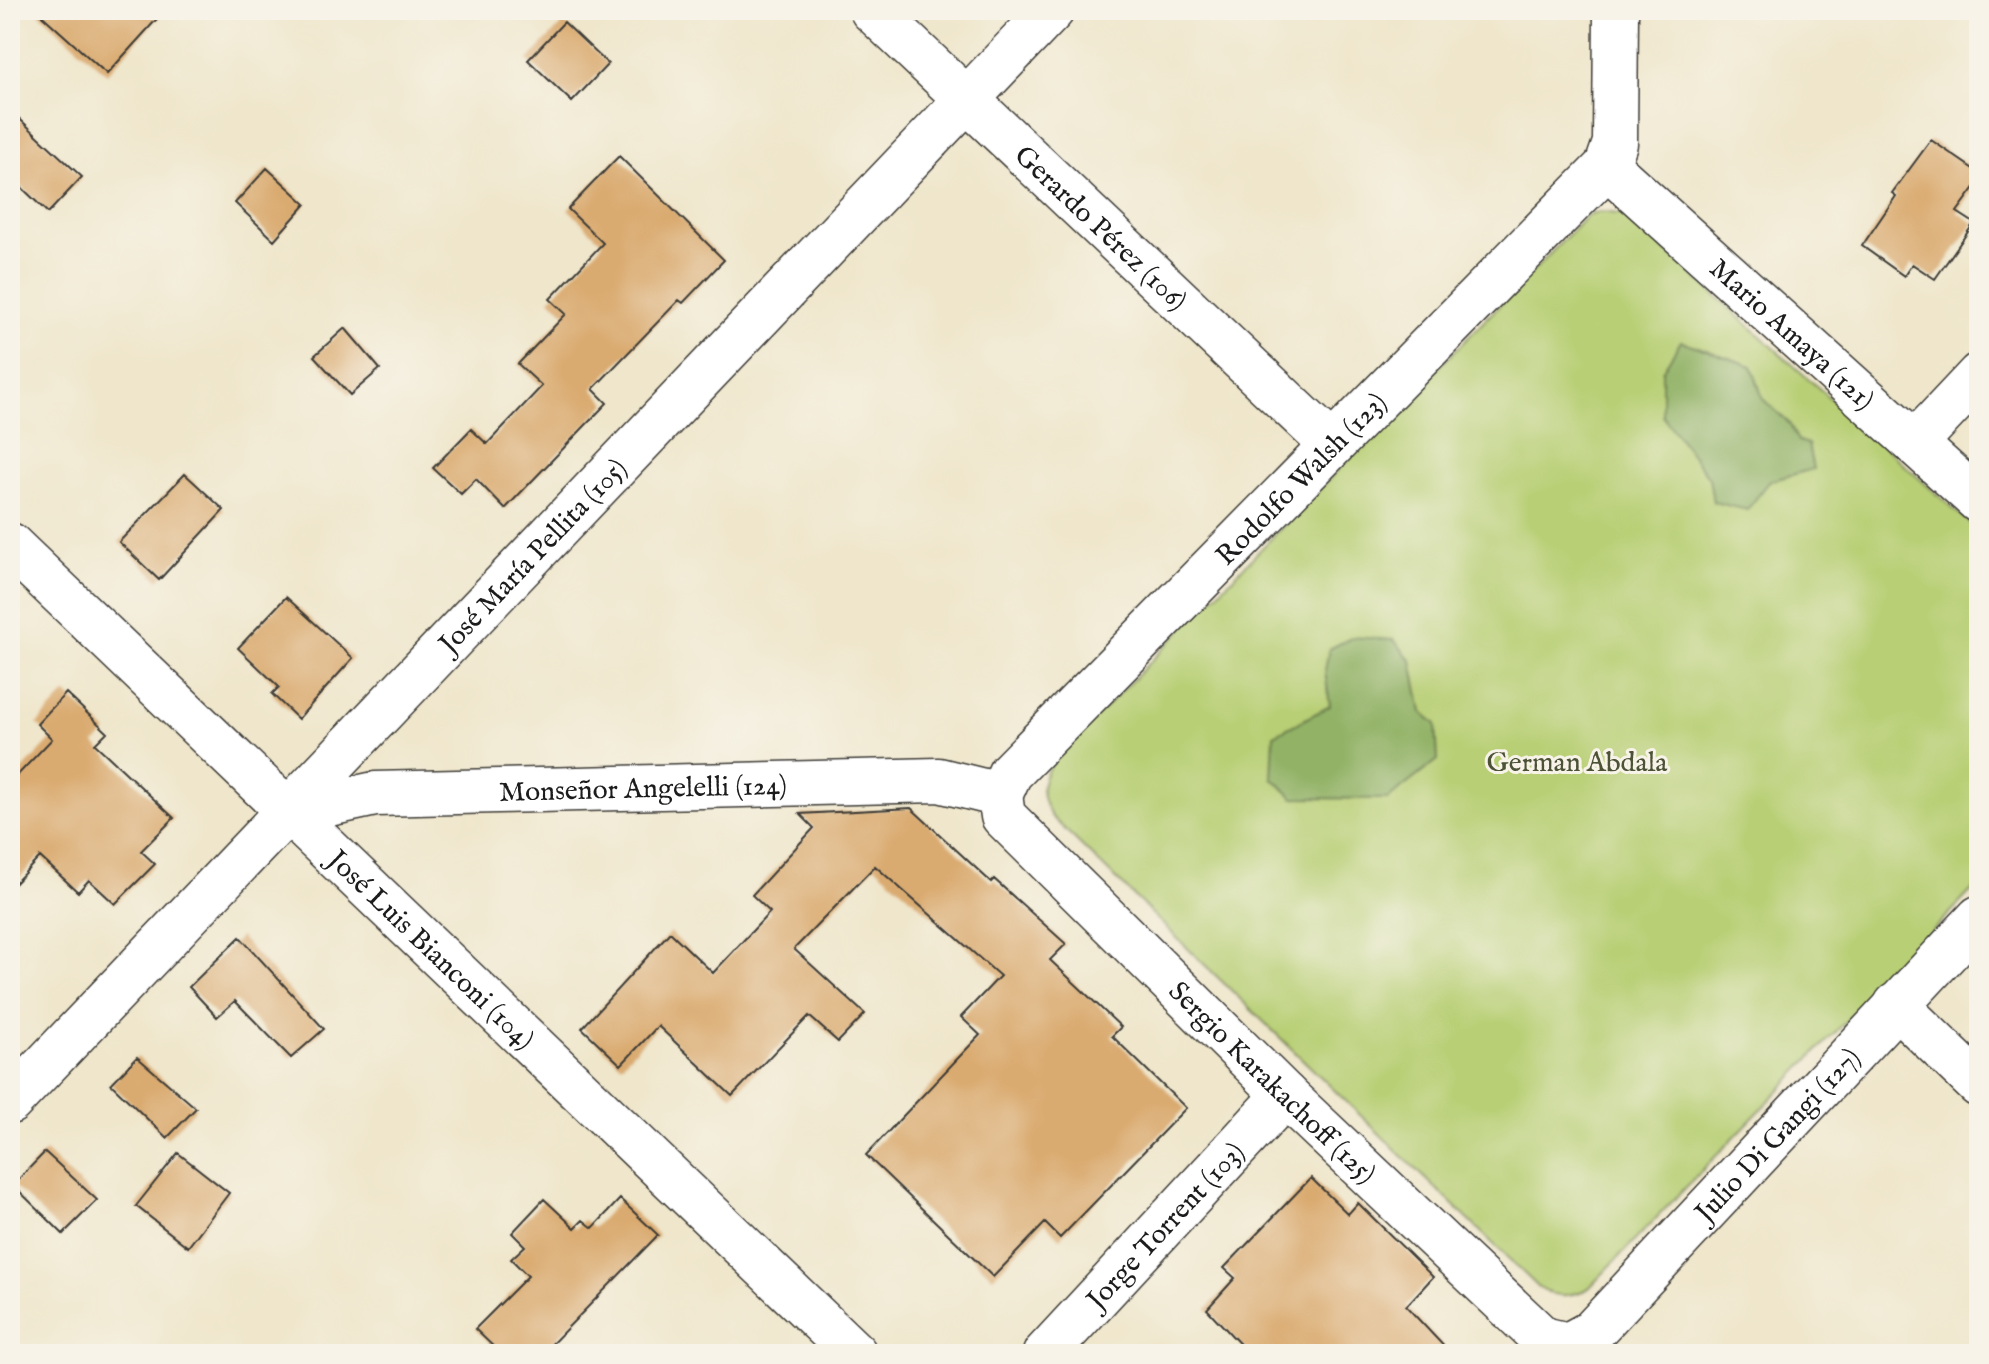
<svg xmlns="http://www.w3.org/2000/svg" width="1989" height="1364" font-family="'IM FELL English',serif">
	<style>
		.green { fill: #b8cf74; stroke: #6a7648; stroke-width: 2 }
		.forest { fill: #92b266; stroke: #576741; stroke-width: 2 }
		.building { fill: #daab71 }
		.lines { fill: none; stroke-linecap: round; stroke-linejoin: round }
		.minor-casing { stroke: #3c3a36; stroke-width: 47 }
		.minor { stroke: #fff; stroke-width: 44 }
		.labels { text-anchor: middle; stroke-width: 6; stroke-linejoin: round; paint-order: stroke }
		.street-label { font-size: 28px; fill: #1c1c1c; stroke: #f7f3e8 }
		.park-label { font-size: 28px; fill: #4b5236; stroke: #f7f3e8 }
	</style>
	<rect width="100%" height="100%" fill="#f7f3e8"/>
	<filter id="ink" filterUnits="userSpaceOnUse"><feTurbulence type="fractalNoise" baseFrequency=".0125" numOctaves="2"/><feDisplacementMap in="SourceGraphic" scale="16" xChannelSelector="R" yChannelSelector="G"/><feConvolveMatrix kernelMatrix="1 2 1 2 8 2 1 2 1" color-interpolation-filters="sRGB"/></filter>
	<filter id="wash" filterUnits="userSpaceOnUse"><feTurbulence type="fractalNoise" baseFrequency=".006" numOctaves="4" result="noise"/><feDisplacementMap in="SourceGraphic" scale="32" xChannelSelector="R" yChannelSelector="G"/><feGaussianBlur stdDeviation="1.8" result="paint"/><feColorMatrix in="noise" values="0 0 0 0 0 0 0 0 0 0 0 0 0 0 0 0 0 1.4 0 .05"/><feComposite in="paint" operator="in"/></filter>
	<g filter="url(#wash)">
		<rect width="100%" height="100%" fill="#efe6cb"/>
		<!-- green -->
		<path class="green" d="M1601 212 1626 215 1979 532V883L1589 1288C1572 1297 1555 1298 1539 1288L1051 816C1037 793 1040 777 1057 757L1587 216Z"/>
		<!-- forest -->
		<path class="forest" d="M1681 341 1752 366 1763 399 1789 423 1798 441 1808 444 1813 469 1770 481 1747 510 1713 502 1709 478 1662 415V371Z
			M1353 637 1394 640 1412 661 1422 712 1436 724 1438 760 1388 799 1294 798 1272 778 1274 735 1330 706 1325 671 1329 649Z"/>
		<g id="blocks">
			<!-- building -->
			<path class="building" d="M36 10H165L107 74Z
				M564 22 608 64 572 102 528 60Z
				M10 110 82 177 48 213 10 176Z
				M1931 140 1979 173V182L1957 212 1974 223 1935 279 1912 264 1904 276 1862 246 1896 196 1892 193Z
				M619 156 724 260 683 303 679 300 593 389 607 403 505 509 476 479 461 494 433 468 471 429 487 444 542 386 518 364 566 314 550 299 603 243 568 209Z
				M267 168 306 204 274 240 235 203Z
				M345 328 380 369 350 395 314 356Z
				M185 474 224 510 159 580 119 542Z
				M286 597 353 658 298 719 272 694 279 687 238 648Z
				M66 693 107 732 95 744 174 818 141 851 155 864 115 904 89 880 78 892 40 857 10 888V783L52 739 37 724Z
				M911 808 991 882 994 879 1066 944 1050 960 1121 1027 1112 1036 1186 1108 1060 1238 1045 1223 993 1277 866 1155 980 1035 961 1017 1000 976 875 866 794 949 865 1014 838 1042 809 1016 732 1096 658 1026 621 1065 582 1028 670 932 713 973 770 912 752 895 814 828 800 814Z
				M240 937 324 1029 291 1058 235 1001 217 1017 189 987Z
				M137 1057 196 1108 167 1138 111 1084Z
				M45 1152 97 1200 63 1234 13 1185Z
				M178 1153 229 1193 188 1247 136 1206Z
				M1311 1178 1348 1214 1358 1203 1433 1277 1406 1306 1451 1354H1249L1207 1309 1235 1278 1224 1268Z
				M544 1199 575 1228 583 1220 593 1228 620 1199 658 1235 542 1354H501L475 1329 528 1276 511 1259 525 1246 512 1233Z"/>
		</g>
	</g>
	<g filter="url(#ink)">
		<use href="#blocks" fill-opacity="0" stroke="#3c3a36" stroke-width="2"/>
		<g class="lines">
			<!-- minor casing -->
			<g class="minor-casing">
				<g id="minor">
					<path id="s1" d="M872 10 1331 444"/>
					<path id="s2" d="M1607 166 1979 501"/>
					<path d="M1915 443 1979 375"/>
					<path id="s3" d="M10 545 855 1354"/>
					<path id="s4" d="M1000 795 1010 773 1607 166 1615 143 1616 10"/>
					<path id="s5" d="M1000 795 1003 816 1285 1095 1543 1339 1568 1345"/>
					<path id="s6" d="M287 813 375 794 939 780 1000 795"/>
					<path d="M1896 1005 1979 1085"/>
					<path id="s7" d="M10 1102 1052 10"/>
					<path id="s8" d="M1568 1345 1592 1332 1979 918"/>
					<path id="s9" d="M1045 1354 1285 1095"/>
				</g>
			</g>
			<!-- minor -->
			<use href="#minor" class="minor"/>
		</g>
	</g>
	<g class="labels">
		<!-- street labels -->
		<g class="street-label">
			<text dy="10" stroke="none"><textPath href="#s1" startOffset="316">Gerardo Pérez (106)</textPath></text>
			<text dy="10" stroke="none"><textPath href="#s2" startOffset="250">Mario Amaya (121)</textPath></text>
			<text dy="10" stroke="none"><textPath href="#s4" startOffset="438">Rodolfo Walsh (123)</textPath></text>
			<text dy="10" stroke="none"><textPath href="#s7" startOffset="756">José María Pellita (105)</textPath></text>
			<text dy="10" stroke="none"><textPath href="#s6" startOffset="358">Monseñor Angelelli (124)</textPath></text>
			<text dy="10" stroke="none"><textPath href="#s3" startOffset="584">José Luis Bianconi (104)</textPath></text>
			<text dy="10" stroke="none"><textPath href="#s5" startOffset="400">Sergio Karakachoff (125)</textPath></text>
			<text dy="10" stroke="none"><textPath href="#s8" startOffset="298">Julio Di Gangi (127)</textPath></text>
			<text dy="10" stroke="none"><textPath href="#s9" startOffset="176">Jorge Torrent (103)</textPath></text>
		</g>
		<!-- park labels -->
		<g class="park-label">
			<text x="1577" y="771">German Abdala</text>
		</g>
	</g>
	<!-- margin -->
	<rect width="1989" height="1364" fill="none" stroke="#f7f3e8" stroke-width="40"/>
</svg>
